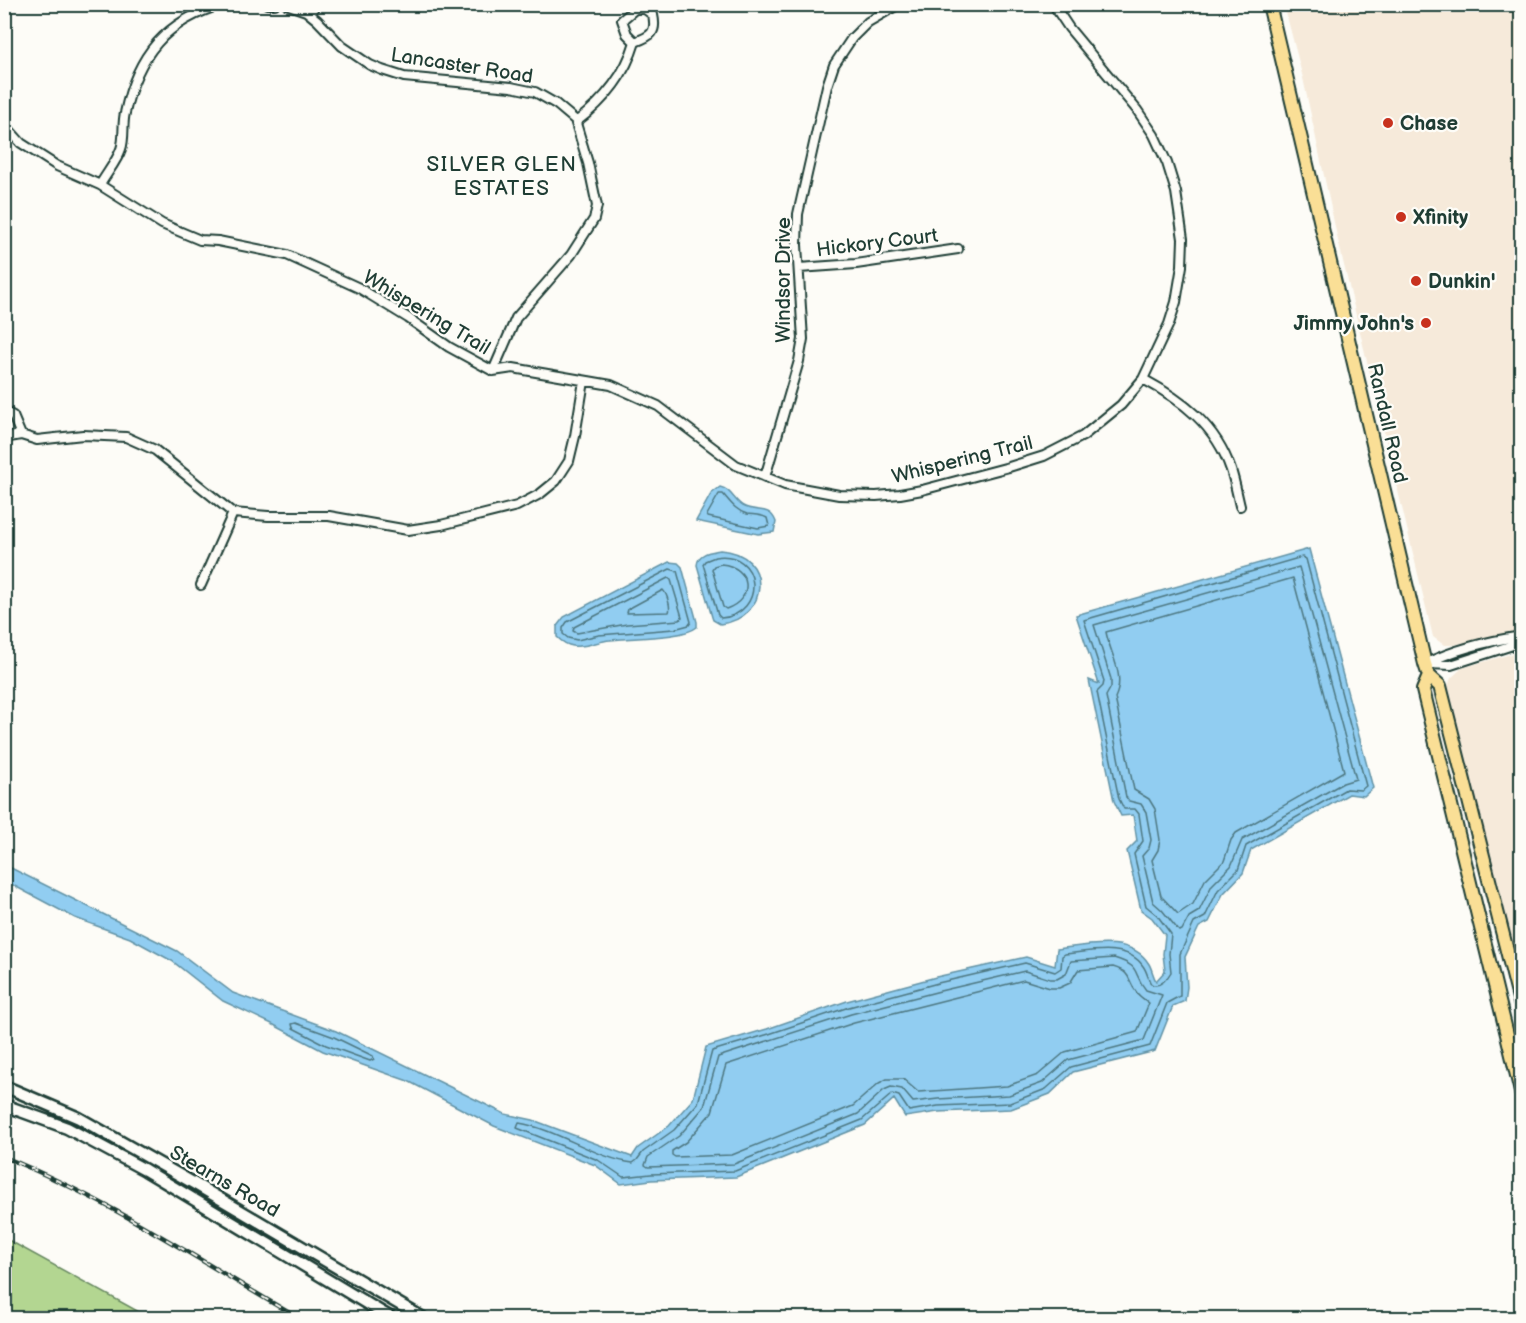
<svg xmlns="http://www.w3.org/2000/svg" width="1526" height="1323" font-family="'Balsamiq Sans',sans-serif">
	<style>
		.built { fill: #f6eada }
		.green { fill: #b3d691; stroke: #698a62; stroke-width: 1.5 }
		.water { fill: #91cdf1; stroke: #6393a5; stroke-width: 1.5 }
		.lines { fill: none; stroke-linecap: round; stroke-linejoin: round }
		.shore { stroke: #4d7780; stroke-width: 1.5 }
		.minor-casing { stroke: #1f3d34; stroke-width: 12 }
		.secondary-casing { stroke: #1f3d34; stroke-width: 15 }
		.primary-casing { stroke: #1f3d34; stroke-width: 16 }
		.minor { stroke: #fdfcf7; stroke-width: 8 }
		.secondary { stroke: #fdfcf7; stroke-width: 10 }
		.primary { stroke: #fadf96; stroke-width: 12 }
		.rail-casing { stroke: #1f3d34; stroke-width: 4.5 }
		.rail { stroke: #fdfcf7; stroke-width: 2; stroke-dasharray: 7; stroke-linecap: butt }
		.poi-dot { fill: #c8321e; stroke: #fdfcf7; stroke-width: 2 }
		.labels { text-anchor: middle; stroke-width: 4.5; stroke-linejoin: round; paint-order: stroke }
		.street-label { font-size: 20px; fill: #1f3d34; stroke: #fdfcf7 }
		.poi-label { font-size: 20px; font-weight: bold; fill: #1f3d34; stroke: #fdfcf7; text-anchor: start }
		.neighbourhood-label { font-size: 21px; letter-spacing: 1.5px; fill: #1f3d34; stroke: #fdfcf7 }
	</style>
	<rect width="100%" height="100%" fill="#fdfcf7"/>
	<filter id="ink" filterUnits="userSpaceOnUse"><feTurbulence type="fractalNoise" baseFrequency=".0167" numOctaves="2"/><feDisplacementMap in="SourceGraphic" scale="12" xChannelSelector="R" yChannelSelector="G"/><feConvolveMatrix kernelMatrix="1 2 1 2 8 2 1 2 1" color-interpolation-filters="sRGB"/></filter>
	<g filter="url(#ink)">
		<!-- built -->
		<path class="built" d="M1284 5H1521V631L1453 645H1444L1433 637 1337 236 1303 78Z
			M1521 651V994L1449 697 1448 686 1451 678 1462 668Z"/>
		<!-- green -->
		<path class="green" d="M5 1238 10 1241 150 1318H5Z"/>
		<!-- water -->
		<path class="water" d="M720 487C731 489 734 501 743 506 756 513 770 505 776 522L774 532 758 534 696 521 711 494Z
			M1309 549 1373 788 1364 796 1349 794 1251 850 1243 873 1223 894 1209 922 1199 927 1185 957 1187 987 1185 1001 1173 1006 1155 1051 1073 1072 1050 1094 1011 1109 938 1112 905 1117 894 1099 865 1125 736 1177 651 1180 621 1184 595 1165 494 1126 408 1081 323 1051 272 1024 223 1001 172 961 130 938 75 918 5 881V865L177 951 233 993 336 1031 505 1114 533 1120 632 1157 638 1148 669 1126 693 1099 706 1047 767 1029 847 1001 936 977 1026 957 1055 966 1057 949C1085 946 1131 934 1149 964 1152 969 1153 976 1156 981L1165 971 1163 954 1165 935 1152 918 1141 910 1127 851 1137 841 1133 815 1121 816 1114 801 1089 680 1099 684 1076 615Z
			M720 550C774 553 770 619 720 624L713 620 712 617 697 565C698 553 710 552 720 550Z
			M669 562 678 563 682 567 697 622V627C683 639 630 637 610 640 598 641 585 648 573 646 566 645 562 642 557 637V626L564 617Z"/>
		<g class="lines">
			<!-- shore -->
			<path class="shore" d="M719 494H723C730 502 736 511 747 514 754 515 760 514 767 518L769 526 758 528 708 517 707 515Z
				M715 557C762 549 767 614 721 618L718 615 703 564 705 561Z
				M1302 557 1306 559 1366 786 1361 790 1346 789 1246 846 1238 870 1218 890 1205 917 1194 923 1180 954V996L1167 1003 1150 1046 1071 1067 1046 1089 1010 1103 938 1106 909 1111 899 1096 892 1094 862 1120 735 1171 651 1174 623 1177 598 1160 517 1128 519 1123C557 1129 597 1159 633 1163L637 1160 643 1152 674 1130 698 1103 712 1051 769 1034 849 1007 938 983 1025 963 1055 972 1061 968 1062 956 1065 954C1089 952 1127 942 1143 966 1147 971 1148 979 1151 984 1160 988 1167 979 1171 972L1169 954 1171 934 1157 915 1146 906 1134 854 1143 841 1139 814 1135 809H1124L1119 799 1097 692 1103 686 1104 681 1084 620Z
				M721 564C752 567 755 599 726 609L723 607 712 569 714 566Z
				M1299 567 1356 779 1343 783 1242 840 1231 866 1212 885 1199 911 1189 917 1182 930 1179 931 1162 910 1153 902 1142 856 1149 848 1151 840 1146 812 1141 804 1129 801 1126 797 1106 696 1111 687V679L1094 625Z
				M670 569 677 571 691 622 689 625 674 629 599 635 577 640 568 638 563 634V628L567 622Z
				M668 578 671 580 682 617 680 620 627 624 577 633 573 631 574 627Z
				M1293 578 1344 771 1236 833 1231 840 1224 861 1205 880 1193 904 1178 914 1161 896 1152 860 1158 850 1160 840 1155 809 1149 799 1134 790 1115 698C1126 675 1110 654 1106 632Z
				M663 590C667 594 671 607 669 612L627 613 628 609Z
				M1114 958C1143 967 1131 972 1146 990L1162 995 1144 1040 1068 1060 1042 1083 1009 1095 938 1099 913 1102 902 1089 891 1087 884 1090 858 1114 734 1164 648 1167 645 1165 648 1157 679 1136 704 1107 718 1057 851 1014 940 991 1025 971 1050 979H1057L1066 974 1071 961Z
				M1113 967C1133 973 1126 979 1137 993 1140 997 1145 1000 1149 1003L1137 1032 1065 1052 1038 1075 1007 1086 918 1092 903 1079H887L879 1083 853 1106 732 1155 675 1157 672 1155V1151L686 1142 712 1112 726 1065 854 1023 1024 980 1050 988H1059L1070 983 1078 970Z
				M296 1023 334 1037 373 1056 374 1059 370 1061 326 1045 293 1028 292 1024Z"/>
			<!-- minor casing -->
			<g class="minor-casing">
				<path id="minor" d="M267 4H275
					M286 4 306 11 317 20 342 46 370 65 382 70 404 77 511 87 535 92 556 104 575 120 588 163 597 206 594 219 571 255 516 318 493 371
					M310 14 316 4
					M576 122C604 101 625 76 635 42L627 34 622 20 635 9H645L653 15C657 33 651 36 635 42
					M4 124 21 143 57 166 100 185 162 224 200 240 218 241 287 255 359 288 408 318 449 347 493 371 513 368 611 385 658 406 736 465 785 485 839 495 876 496 900 494 922 490 1009 467 1044 456 1083 436 1121 405 1143 379 1169 324 1176 302 1182 266 1183 239 1176 192 1167 163 1154 135 1137 110 1069 28 1053 4
					M100 185C106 174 117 161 121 149 125 138 122 124 125 113 137 55 166 20 224 4
					M799 268 856 264 958 249
					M1143 379C1182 400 1216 425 1231 470 1235 482 1237 494 1240 506
					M4 411 13 416 21 435
					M4 438 21 435 37 440 83 435 126 437 155 450 233 513 268 516H329L408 530 441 525 517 506 540 494 556 481 569 461 575 436 584 381
					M765 477 799 361 803 339 797 245 798 214 827 86 834 65 852 38 868 22 899 4
					M201 585 233 513
					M1425 664C1455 649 1488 641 1522 636
					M1428 664 1451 665 1522 642"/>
			</g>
			<!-- secondary casing -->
			<g class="secondary-casing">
				<path id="secondary" d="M4 1086 79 1118 195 1184 423 1318
					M4 1105 67 1128 145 1170 391 1318"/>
			</g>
			<!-- primary casing -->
			<g class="primary-casing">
				<path id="primary" d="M1269 4 1425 664 1429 676 1440 686 1522 1010
					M1429 676 1423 690 1522 1096"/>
			</g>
			<!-- minor -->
			<use href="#minor" class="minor"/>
			<!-- secondary -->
			<use href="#secondary" class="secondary"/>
			<!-- primary -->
			<use href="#primary" class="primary"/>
			<!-- rail casing -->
			<g class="rail-casing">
				<path id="rail" d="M4 1157C108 1199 202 1262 298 1318"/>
			</g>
			<!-- rail -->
			<use href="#rail" class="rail"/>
		</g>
	</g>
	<!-- markers -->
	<g class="poi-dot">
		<circle cx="1388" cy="123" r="6"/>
		<circle cx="1401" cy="217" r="6"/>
		<circle cx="1416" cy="281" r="6"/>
		<circle cx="1426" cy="323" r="6"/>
	</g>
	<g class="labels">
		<!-- street labels -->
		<g class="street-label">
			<text transform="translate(462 65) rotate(9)" y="7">Lancaster Road</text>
			<text transform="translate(877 242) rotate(-7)" y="7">Hickory Court</text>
			<text transform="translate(783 280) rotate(-90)" y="7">Windsor Drive</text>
			<text transform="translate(427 312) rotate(31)" y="7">Whispering Trail</text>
			<text transform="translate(1388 423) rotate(77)" y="7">Randall Road</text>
			<text transform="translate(962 459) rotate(-14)" y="7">Whispering Trail</text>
			<text transform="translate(225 1181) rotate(30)" y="7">Stearns Road</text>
		</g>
		<!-- poi labels -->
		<g class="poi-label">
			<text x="1400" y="130">Chase</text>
			<text x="1413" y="224">Xfinity</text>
			<text x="1428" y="288">Dunkin'</text>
			<text x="1414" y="330" text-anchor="end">Jimmy John's</text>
		</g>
		<!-- neighbourhood labels -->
		<g class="neighbourhood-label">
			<text x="502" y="171">SILVER GLEN<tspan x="502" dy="24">ESTATES</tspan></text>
		</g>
	</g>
	<!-- margin -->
	<rect width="1526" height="1323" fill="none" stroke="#fdfcf7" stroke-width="24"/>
	<rect x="12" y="12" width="1502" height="1299" fill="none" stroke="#1f3d34" stroke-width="2" filter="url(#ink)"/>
</svg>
